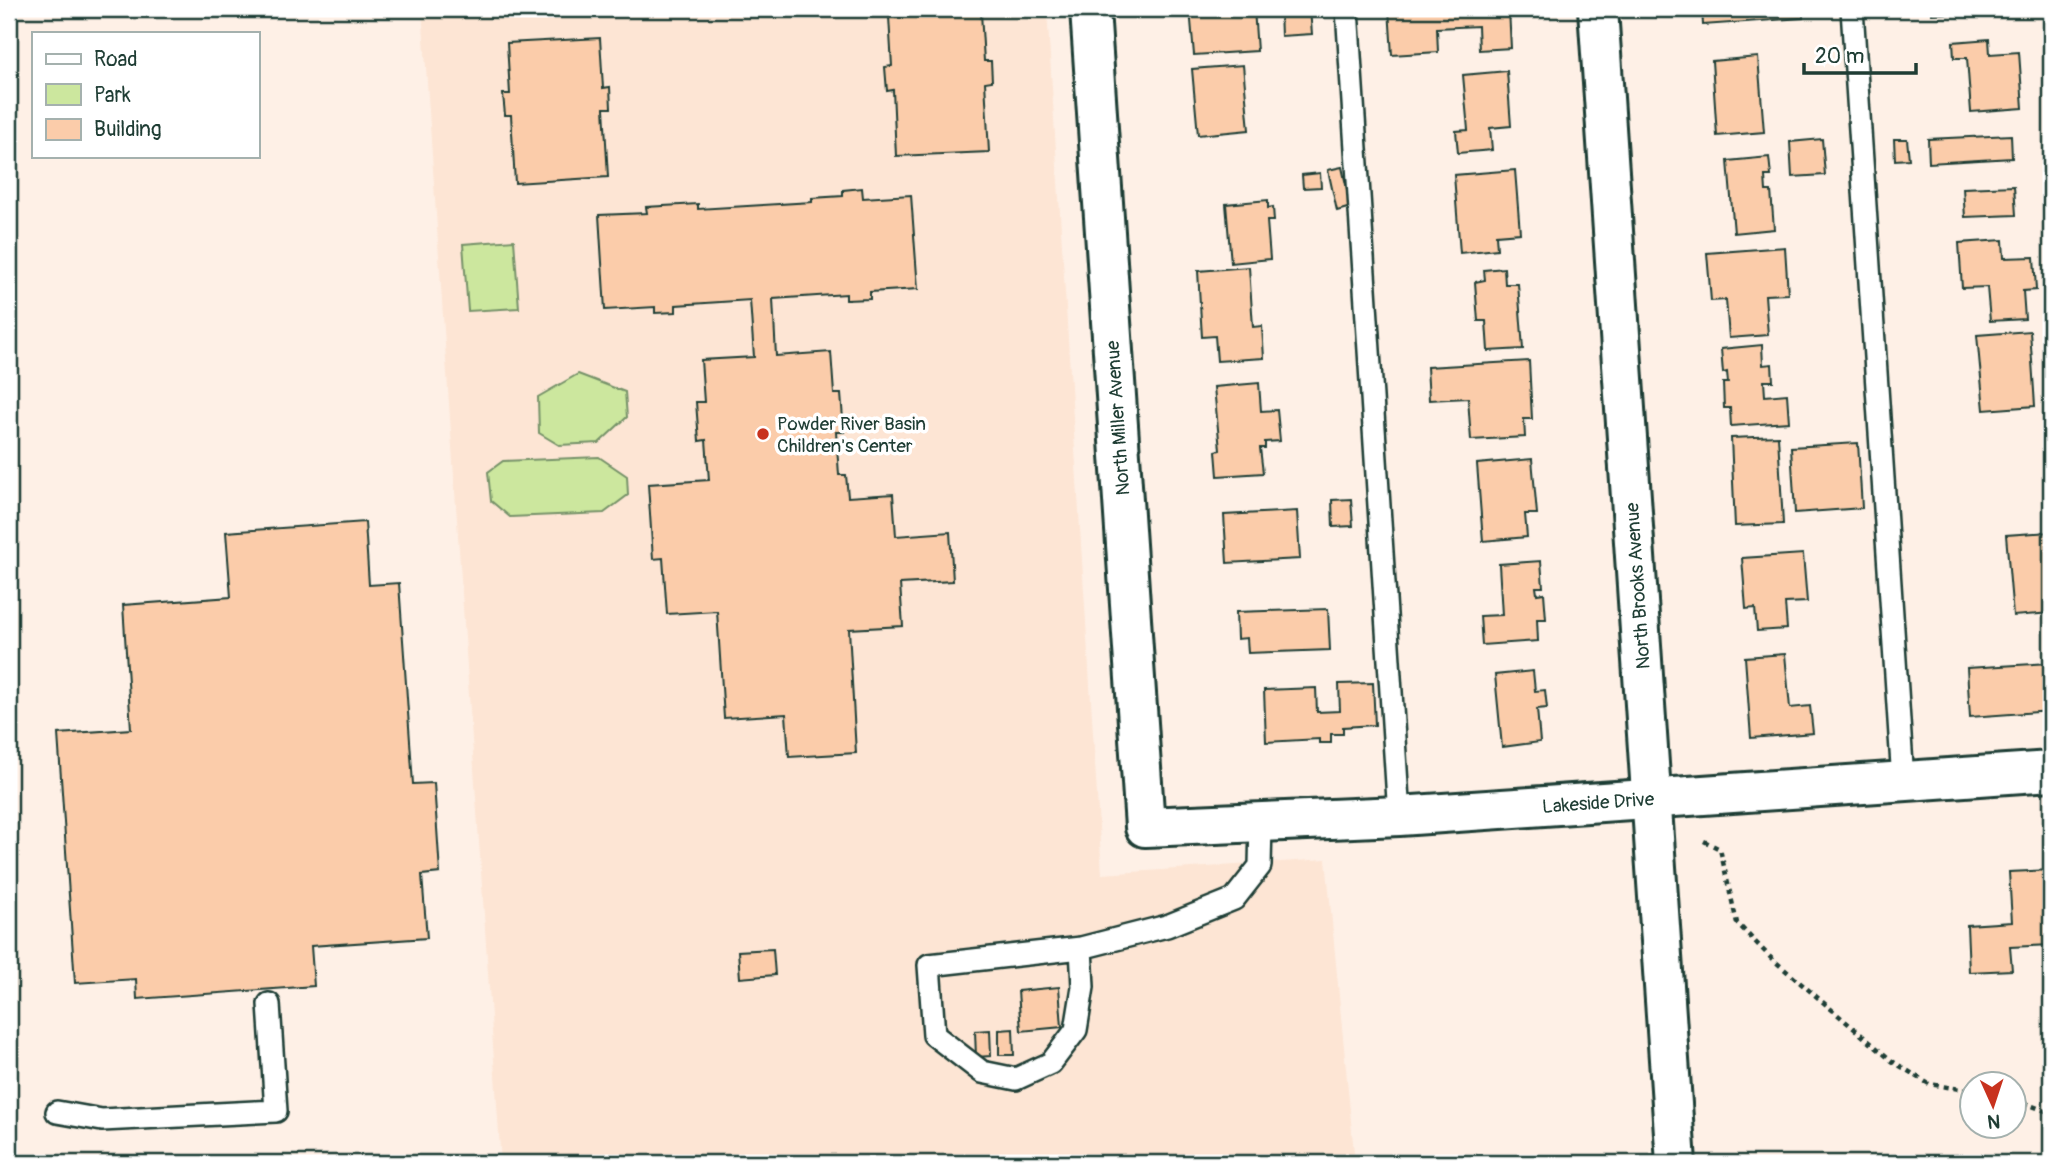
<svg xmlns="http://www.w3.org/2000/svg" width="2060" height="1172" font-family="Pangolin,sans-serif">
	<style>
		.built { fill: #fde5d4 }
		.green { fill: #cce79e; stroke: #769269; stroke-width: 2 }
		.building { fill: #fbccaa; stroke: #1f3d34; stroke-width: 2 }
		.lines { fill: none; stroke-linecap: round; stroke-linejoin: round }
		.lane-casing { stroke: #1f3d34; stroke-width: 26 }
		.street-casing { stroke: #1f3d34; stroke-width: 44 }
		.secondary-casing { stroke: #1f3d34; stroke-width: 44 }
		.path { stroke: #1f3d34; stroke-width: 4.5; stroke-dasharray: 5 5; stroke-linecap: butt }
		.lane { stroke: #fff; stroke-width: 21 }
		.street { stroke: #fff; stroke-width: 38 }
		.secondary { stroke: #fff; stroke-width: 38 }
		.poi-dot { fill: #c8321e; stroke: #fff; stroke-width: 2.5 }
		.labels { text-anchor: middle; stroke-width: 7; stroke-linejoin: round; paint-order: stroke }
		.street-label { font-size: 19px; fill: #1f3d34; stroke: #fff }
		.poi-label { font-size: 19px; fill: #1f3d34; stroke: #fff; text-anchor: start }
	</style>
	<rect width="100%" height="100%" fill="#fef0e6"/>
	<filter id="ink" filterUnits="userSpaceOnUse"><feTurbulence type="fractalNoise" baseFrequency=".0143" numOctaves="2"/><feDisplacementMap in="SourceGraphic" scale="14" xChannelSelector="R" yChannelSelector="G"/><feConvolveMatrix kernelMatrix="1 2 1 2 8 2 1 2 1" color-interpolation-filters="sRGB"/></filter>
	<g filter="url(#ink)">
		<!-- built -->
		<path class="built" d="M422 9H1047L1102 874 1326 859 1355 1163H501Z"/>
		<!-- green -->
		<path class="green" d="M514 240 519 308 468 311 463 244Z
			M578 374 625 392 627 417 599 443 559 445 539 433 538 397Z
			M599 457 627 476 628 495 604 513 510 517 491 501 488 472 503 461Z"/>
		<!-- building -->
		<path class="building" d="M1190 9H1254L1257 51 1194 55Z
			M1280 9H1310L1312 34 1281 36Z
			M1389 9H1509L1511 48 1479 50 1478 26 1437 28 1438 52 1392 55Z
			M1702 9H1803V18L1703 25Z
			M1932 9H1957V13L1932 14Z
			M981 13 984 61H991L992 81 985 82 989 152 896 156 893 90 887 91 885 67 892 66 889 17Z
			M600 38 603 88 610 87 611 108H604L608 177 515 183 511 115H505L503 94H510L507 43Z
			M1989 39 1990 54 2019 52 2023 108 1971 112 1967 58H1954L1953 42Z
			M1758 57 1764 132 1717 136 1712 61Z
			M1243 65 1249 130 1198 135 1192 69Z
			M1507 71 1511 126 1490 128 1492 150 1458 153 1456 131 1468 130 1463 75Z
			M2011 135 2012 158 1929 163 1928 139Z
			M1822 139 1825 175 1792 177 1790 142Z
			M1894 139H1907L1909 159 1895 160Z
			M1769 157 1771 176H1765L1766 191H1771L1774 229 1734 233 1728 161Z
			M1342 167 1351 207 1337 211 1328 170Z
			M1515 170 1520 233 1496 235 1497 249 1460 253 1454 175Z
			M1320 173 1321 187 1303 188 1302 175Z
			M2014 186 2016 215 1965 217 1963 188Z
			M862 188 863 198 911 195 918 289 870 292V299L846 300V294L773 299 776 356 831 352 834 394H841L844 432H836L839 475H846L848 497 893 494 896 536 950 532 953 581 900 584 903 626 849 629 856 753 789 757 786 714 724 718 717 611 667 614 663 558 653 559 648 484 709 480 706 440 699 441 696 402H704L701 360 754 357 750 300 676 305V312L655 313V307L605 310 599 215 647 213 646 207 698 204V209L812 202V198L843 196V190Z
			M1268 200V208L1273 207 1274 221H1267L1270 259 1231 263 1226 204Z
			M2003 240 2004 258 2034 257 2036 290 2023 291 2025 319 1990 321 1987 287 1962 288 1959 243Z
			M1785 247 1788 294 1765 295 1768 335 1729 338 1726 300 1711 301 1707 253Z
			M1249 267 1253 327 1262 326 1264 358 1217 361 1215 336 1202 337 1198 271Z
			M1504 268 1505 284H1518L1523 349 1488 351 1486 321H1478L1475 282 1485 280 1484 270Z
			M2030 331 2035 406 1984 410 1977 335Z
			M1762 345 1763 365 1772 364 1773 381H1764L1765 396 1787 394 1789 422 1731 426 1730 408H1724L1723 383H1728L1727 372 1723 373 1721 349Z
			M1529 361 1532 419H1524L1525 437 1471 440 1468 398 1429 400 1427 367Z
			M1259 383 1261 411 1277 410 1280 441 1265 442V448H1260L1263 473 1218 476 1216 451 1220 450 1214 387Z
			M1778 436 1783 524 1735 526 1731 438Z
			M1858 443 1862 508 1795 513 1791 447Z
			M1532 459 1537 514H1525L1527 537 1483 541 1477 464Z
			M1351 499 1353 526 1333 527 1332 500Z
			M1297 511 1300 559 1227 563 1224 515Z
			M365 522 369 585 399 583 413 784 434 783 440 873 422 875 427 938 311 946 314 986 137 999 136 979 75 983 58 734 131 729 123 605 231 597 226 532Z
			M2051 532V613L2013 616 2006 535Z
			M1803 554 1807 602 1785 603 1787 629 1757 631 1755 608 1746 609 1742 558Z
			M1541 561 1543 587H1536L1537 594 1544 593 1546 619H1537L1538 641 1482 645 1480 616 1502 615 1499 564Z
			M1328 609 1330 650 1248 653 1247 638 1237 639 1236 612Z
			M1785 654 1790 708 1810 706 1813 733 1751 738 1745 657Z
			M2050 663 2051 711 1970 717 1967 668Z
			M1533 671 1535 691 1545 690 1547 708 1537 709 1540 742 1502 747 1495 675Z
			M1373 683 1375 725 1343 727V734H1331V743H1319V739L1266 742 1264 690 1316 688 1317 712 1340 711 1339 684Z
			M2051 870V945L2010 947 2012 970 1969 972 1967 925 2012 922 2009 872Z
			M773 949 775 975 740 978 738 951Z
			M1059 987 1062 1027 1021 1031 1018 991Z
			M1013 1029 1014 1055H999V1030Z
			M990 1030 991 1056 976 1057 975 1031Z"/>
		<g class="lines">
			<!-- lane casing -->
			<g class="lane-casing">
				<path id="lane" d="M1347 9 1399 816
					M1852 9 1903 781
					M1081 948 1083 987 1076 1030 1051 1063 1016 1079 982 1072 934 1035 929 965 1081 948 1167 926 1234 899 1260 866 1261 822
					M57 1112 102 1120 276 1111 269 1004"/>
			</g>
			<!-- street casing -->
			<g class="street-casing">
				<path id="street" d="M1090 9 1145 827 1399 816 2051 771"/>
			</g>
			<!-- secondary casing -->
			<g class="secondary-casing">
				<path id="secondary" d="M1598 9 1676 1163"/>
			</g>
			<!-- path -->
			<path class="path" d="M1704 841 1720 849 1737 923 1770 957 1892 1061 1929 1084 1972 1091
				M2014 1099 2051 1113"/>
			<!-- lane -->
			<use href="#lane" class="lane"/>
			<!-- street -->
			<use href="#street" class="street"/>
			<!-- secondary -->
			<use href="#secondary" class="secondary"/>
		</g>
	</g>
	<!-- markers -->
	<circle class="poi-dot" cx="763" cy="434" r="7"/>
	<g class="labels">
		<!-- street labels -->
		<g class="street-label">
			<text transform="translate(1117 418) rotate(-94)" y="7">North Miller Avenue</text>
			<text transform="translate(1637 586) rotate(-94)" y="7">North Brooks Avenue</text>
			<text transform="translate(1598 802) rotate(-4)" y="7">Lakeside Drive</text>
		</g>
		<!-- poi labels -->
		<g class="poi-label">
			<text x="777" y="430">Powder River Basin<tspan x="777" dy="22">Children's Center</tspan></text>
		</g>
	</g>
	<!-- margin -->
	<rect width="2060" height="1172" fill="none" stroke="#fff" stroke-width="35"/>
	<rect x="18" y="18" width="2025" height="1137" fill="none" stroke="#1f3d34" stroke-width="2.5" filter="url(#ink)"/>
	<!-- legend -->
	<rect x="32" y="32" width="228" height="126" fill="#ffffff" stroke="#a5b1ae" stroke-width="2"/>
	<rect x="46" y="54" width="35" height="10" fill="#ffffff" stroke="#a5b1ae" stroke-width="2"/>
	<text x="94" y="66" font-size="21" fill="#1f3d34">Road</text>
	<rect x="46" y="84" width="35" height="21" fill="#cce79e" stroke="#a5b1ae" stroke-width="2"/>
	<text x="94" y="102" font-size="21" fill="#1f3d34">Park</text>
	<rect x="46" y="119" width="35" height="21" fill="#fbccaa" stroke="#a5b1ae" stroke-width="2"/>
	<text x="94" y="136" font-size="21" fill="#1f3d34">Building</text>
	<!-- north arrow -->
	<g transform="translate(1993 1105) rotate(177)"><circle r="33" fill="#ffffff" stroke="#a5b1ae" stroke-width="2"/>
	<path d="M0-5L12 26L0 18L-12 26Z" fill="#c8321e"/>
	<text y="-10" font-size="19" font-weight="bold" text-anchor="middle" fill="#1f3d34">N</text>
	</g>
	<!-- scale -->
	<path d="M1804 63v10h112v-10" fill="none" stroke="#1f3d34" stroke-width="3.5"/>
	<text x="1815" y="63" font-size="21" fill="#1f3d34" stroke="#ffffff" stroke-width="5" paint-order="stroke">20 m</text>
</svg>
